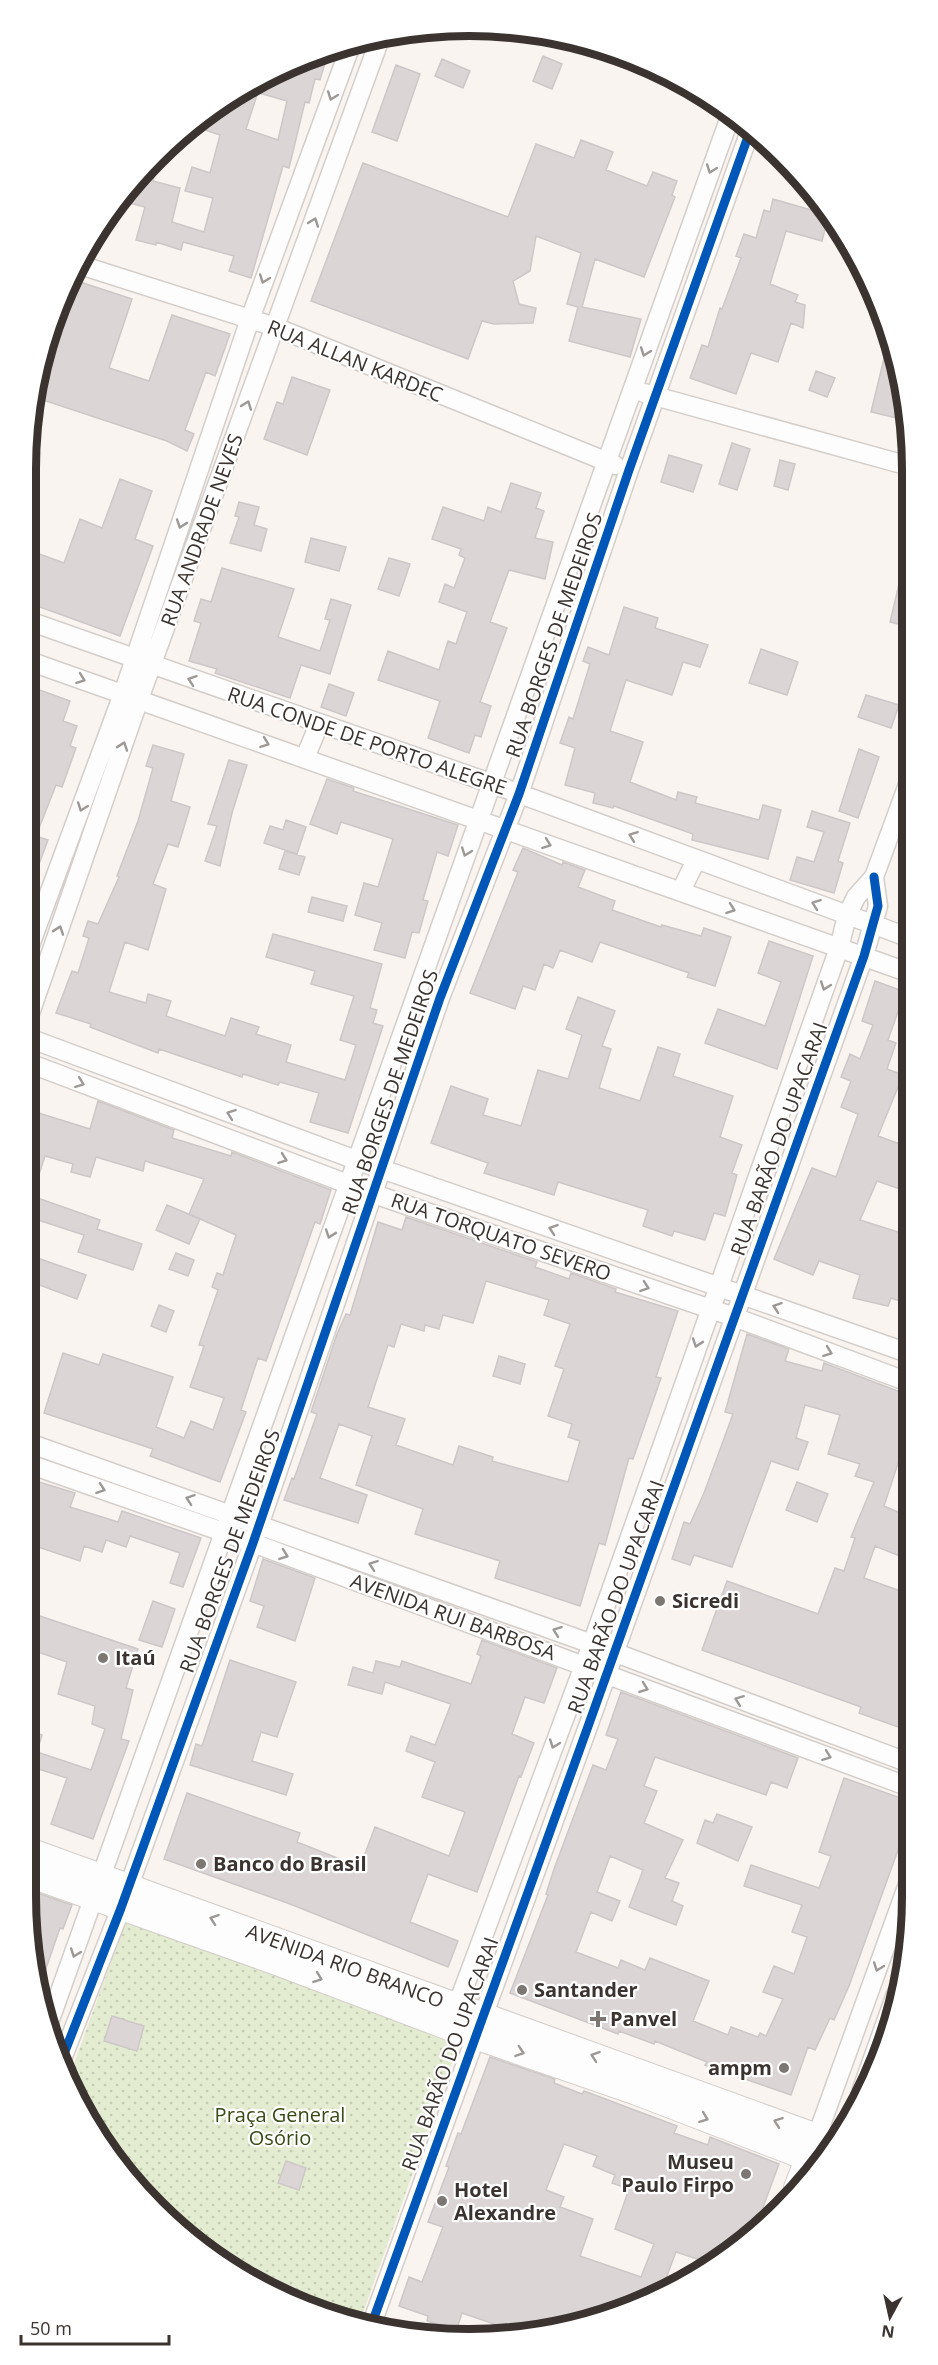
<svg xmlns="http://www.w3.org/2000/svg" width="938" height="2365" font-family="'Open Sans',sans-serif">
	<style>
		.park { fill: url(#park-dots) }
		.building { fill: #dbd5d6; stroke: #cdc7c8; stroke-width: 1.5; fill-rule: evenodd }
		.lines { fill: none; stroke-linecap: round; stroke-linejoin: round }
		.street-casing { stroke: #d4ceca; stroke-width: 21 }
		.secondary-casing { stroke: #d4ceca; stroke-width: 28 }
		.street { stroke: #fefdfd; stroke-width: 18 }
		.secondary { stroke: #fefdfd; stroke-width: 26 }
		.cycleway-casing { stroke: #fff; stroke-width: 13 }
		.cycleway { stroke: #0057b8; stroke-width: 9 }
		.oneway { stroke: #9c9896 }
		.poi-dot { fill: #7d7773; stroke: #fff; stroke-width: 2 }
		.labels { text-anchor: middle; stroke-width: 4.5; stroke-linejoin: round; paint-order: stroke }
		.street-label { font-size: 20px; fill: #3a332f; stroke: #fff }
		.poi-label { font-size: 20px; font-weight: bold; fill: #3a332f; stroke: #fff; text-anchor: start }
		.park-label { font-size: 20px; fill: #384b14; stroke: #fff }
		.rim { fill: none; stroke: #3a332f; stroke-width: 8 }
	</style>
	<defs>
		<pattern id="park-dots" width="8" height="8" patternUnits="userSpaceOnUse" patternTransform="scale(1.5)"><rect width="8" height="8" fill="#e3ecd0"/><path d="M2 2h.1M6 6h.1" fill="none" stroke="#c4cbb3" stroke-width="1.8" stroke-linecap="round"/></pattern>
	</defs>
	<rect width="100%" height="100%" fill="#faf4f0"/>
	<!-- park -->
	<path class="park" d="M126 1921 459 2043 359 2324 327 2316 248 2280 135 2188 85 2117 68 2080Z"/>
	<!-- building -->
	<path class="building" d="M329 50 320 80 315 79 309 103 305 102 289 168 283 166 251 278 229 271 234 256 183 242 181 250 156 242V245L136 240 145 207 125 202 129 186 135 177 143 170 155 173 153 181 180 188 172 222 204 232 213 198 185 191 192 167 210 173 220 135 190 125 242 91 257 95 246 129 278 140 287 101 259 93 263 78Z
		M543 56 562 64 552 89 533 81Z
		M442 59 470 71 463 88 435 76Z
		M396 65 420 74 397 141 372 132Z
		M581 140 613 152 606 170 647 186 653 172 677 181 672 195 675 197 644 277 595 259 582 307 641 319 630 357 569 341 578 307 567 304 581 253 536 236 530 271 513 281 519 304 536 308 533 323 494 324 482 321 468 359 311 301 363 163 508 217 536 144 574 158Z
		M773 199 825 214 828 218 822 241 786 231 770 284 798 295 795 302 805 305 803 328 791 323 778 362 751 353 736 394 690 378 702 345 708 347 720 308 722 309 741 258 736 256 744 234 756 238 764 210 770 212Z
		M71 279 132 299 109 368 149 381 172 315 230 334 215 376 206 372 185 430 194 434 187 451 167 441 37 398 49 327Z
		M889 338 908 409 905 420 871 412Z
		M816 371 835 378 827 397 809 390Z
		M292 377 330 390 307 455 264 439 277 402 283 404Z
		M732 443 750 449 737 490 719 484Z
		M669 455 702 465 693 492 661 482Z
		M780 460 795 464 788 490 774 486Z
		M120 479 152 491 135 539 153 546 120 636 26 602V549L64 563 80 519 102 528Z
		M511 483 541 493 536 508 544 511 535 538 553 542 545 579 509 570 490 622 507 628 480 702 491 706 481 737 475 735 469 753 428 738 440 701 378 680 388 651 439 670 448 641 456 644 467 612 439 602 445 584 454 588 465 558 459 555 461 549 432 539 443 507 484 521 488 507 501 512Z
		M239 502 259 507 254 525 267 529 261 551 230 543 239 517 235 516Z
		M311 538 346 547 339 571 305 562Z
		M389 558 410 564 399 596 378 589Z
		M903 567 909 568V627L890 622Z
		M222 568 294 589 278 637 320 651 330 620 325 619 331 599 351 605 330 674 301 665 290 698 215 673 217 669 189 661 201 623 194 621 201 599 211 602Z
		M624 607 658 618 655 628 708 645 700 667 683 662 672 695 626 680 610 731 643 742 630 782 676 800 678 792 697 797 695 803 759 820 763 805 781 810 768 859 692 840 693 834 614 806 613 808 593 803 595 793 565 785 575 748 560 743 569 717 573 719 590 664 583 661 588 647 609 655Z
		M761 649 798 662 787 695 749 683Z
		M329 684 354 693 346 716 321 707Z
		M34 688 70 701 63 721 77 726 70 746 76 748 62 787 56 785 36 836 48 840 27 896 26 714Z
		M866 695 899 705 891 728 858 717Z
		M153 745 184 754 171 801 190 807 178 847 168 844 153 884 166 889 148 950 125 942 109 992 146 1003 148 994 171 1001 166 1016 225 1036 231 1018 259 1027 256 1034 291 1045 286 1062 345 1080 356 1045 340 1040 354 996 311 984 315 971 266 957 273 934 382 964 370 1008 377 1010 373 1023 383 1026 348 1133 310 1122 319 1093 280 1082 278 1085 243 1074 242 1077 159 1049 158 1053 90 1027 91 1024 56 1013 72 971 78 973 89 938 83 936 88 921 98 924 119 877 117 876 138 821 153 768 146 766Z
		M859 749 879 757 858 818 839 811Z
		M229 760 247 765 232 813 220 866 205 861 217 826 208 824Z
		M327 779 354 788 353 791 458 825 448 856 437 852 423 900 428 901 419 933 412 932 405 958 374 950 382 923 355 915 364 883 378 887 393 839 341 822 337 834 310 824Z
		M812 811 850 823 838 861 843 863 834 893 790 880 797 857 814 862 824 832 807 827Z
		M286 820 306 827 297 854 264 843 270 826 283 830Z
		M523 848 562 865 563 862 585 870 578 887 615 901 612 910 661 927 662 925 701 936 704 928 731 937 715 986 687 977 689 973 600 942 592 962 560 950 553 968 544 964 535 990 523 986 515 1009 470 993 518 872 513 870Z
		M285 851 305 857 299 875 279 869Z
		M312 897 347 906 343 921 308 912Z
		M769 941 813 956 777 1069 705 1043 718 1009 765 1026 781 982 758 973Z
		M875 981 905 992 888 1040 896 1043 887 1069 903 1075 878 1136 911 1148V1193L877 1181 860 1220 911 1236V1305L891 1298 888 1306 853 1298 860 1275 819 1261 813 1275 774 1259 812 1168 836 1177 858 1114 841 1107 851 1081 841 1077 850 1054 860 1059 873 1025 862 1021Z
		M578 997 615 1011 602 1046 611 1049 599 1088 640 1101 658 1047 680 1054 673 1076 733 1096 720 1137 742 1145 732 1173 737 1175 725 1216 714 1213 705 1240 674 1231 672 1236 643 1226 648 1210 558 1182 554 1195 484 1173 488 1163 431 1143 451 1086 488 1099 483 1115 521 1126 538 1070 568 1079 582 1035 566 1029Z
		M98 1101 174 1130 172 1138 231 1156 232 1152 331 1190 320 1224 315 1222 266 1361 258 1358 241 1410 246 1412 220 1482 150 1456 153 1449 44 1413 63 1353 99 1365 103 1354 173 1377 156 1427 184 1438 191 1421 213 1430 224 1398 190 1387 204 1346 199 1345 218 1290 212 1287 217 1273 223 1275 236 1235 189 1214 204 1179 145 1161 143 1171 96 1157 90 1177 71 1172 73 1164 45 1156 32 1196 100 1220 97 1229 142 1244 133 1270 78 1252 84 1235 38 1220 28 1250 26 1249V1109L90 1129Z
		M167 1205 200 1219 189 1244 156 1230Z
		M406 1217 537 1262 535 1267 569 1279 571 1273 616 1289 615 1292 678 1311 656 1377 661 1378 633 1459 629 1458 605 1545 599 1543 580 1606 495 1578 500 1561 415 1534 423 1509 356 1485 372 1436 339 1424 320 1478 367 1495 358 1523 284 1500 292 1478 294 1479 317 1414 311 1412 337 1334 346 1314 350 1315 378 1222 402 1230ZM486 1281 549 1300 544 1315 570 1324 555 1366 564 1369 548 1416 572 1424 568 1437 580 1441 568 1482 492 1461 493 1457 459 1446 453 1465 396 1445 405 1419 368 1407 388 1345 394 1347 401 1324 424 1331 425 1325 439 1329 443 1315 473 1323Z
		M176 1253 194 1260 188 1276 169 1269Z
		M26 1254 86 1275 77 1299 26 1280Z
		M159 1305 174 1311 166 1332 151 1326Z
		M747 1334 789 1349 785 1361 822 1371 824 1363 911 1396V1448L904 1445 884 1506 912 1518V1561L875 1546 864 1578 912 1595V1732L859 1713 861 1707 702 1650 727 1581 818 1614 835 1568 844 1571 855 1538 851 1537 874 1482 855 1476 860 1464 828 1454 840 1415 805 1405 796 1438 808 1442 798 1470 771 1461 732 1567 694 1555 690 1565 672 1559 684 1522 690 1524 704 1493 733 1414 725 1412Z
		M499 1356 525 1364 520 1384 493 1376Z
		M26 1478 75 1493 70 1507 118 1522 122 1511 201 1538 183 1587 170 1583 180 1553 130 1536 126 1547 106 1540 102 1552 84 1546 80 1561 26 1543Z
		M797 1482 828 1494 817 1522 786 1510Z
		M263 1559 315 1578 295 1641 257 1627 264 1606 250 1601Z
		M153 1601 175 1609 162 1647 139 1640Z
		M34 1614 138 1649 126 1688 133 1690 121 1739 129 1741 93 1839 51 1824 67 1778 32 1767 29 1778 26 1777V1730L42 1735 37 1752 91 1770 105 1729 92 1724 95 1706 58 1694 67 1662 26 1648V1639Z
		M482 1640 557 1668 544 1703 525 1697 512 1734 534 1743 521 1777 519 1776 477 1892 428 1874 410 1922 458 1941 448 1967 290 1904 164 1859 187 1793 300 1833 297 1842 360 1867 375 1827 449 1856 465 1812 422 1797 435 1762 406 1751 411 1736 435 1745 451 1704 385 1682 382 1694 348 1685 353 1667 373 1673 376 1661 400 1667 402 1661 471 1684 481 1656 477 1654Z
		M230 1660 296 1682 277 1737 261 1732 252 1761 293 1774 286 1795 190 1765 196 1744 202 1746Z
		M621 1692 798 1758 787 1788 771 1782 766 1795 655 1757 644 1786 657 1791 644 1823 683 1840 665 1878 679 1883 672 1901 683 1906 676 1925 629 1907 643 1870 610 1856 597 1892 620 1901 612 1921 591 1912 576 1952 618 1968 621 1960 645 1970 650 1958 709 1981 693 2021 728 2035 731 2027 758 2037 760 2033 766 2036 783 1999 763 1992 774 1966 794 1974 807 1937 792 1932 802 1905 744 1886 751 1865 819 1888 831 1856 819 1852 844 1778 912 1802V1811L849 1986 834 2020 830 2018 815 2050 808 2047 791 2095 705 2065 707 2062 655 2041 654 2044 619 2031 618 2034 510 1993 548 1895 546 1894 554 1869 593 1765 606 1770 618 1739 606 1735Z
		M717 1814 752 1827 738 1861 697 1843 705 1820 713 1823Z
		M26 1889 72 1905 63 1929 60 1928 40 1986Z
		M112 2016 144 2026 137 2051 104 2041Z
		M490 2057 555 2079 554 2083 582 2094 584 2091 677 2126 674 2133 708 2145 710 2137 779 2164 762 2210 771 2213 715 2265 676 2252 660 2294 639 2306 556 2331 492 2333 494 2324 462 2313 456 2331 427 2321 428 2316 399 2306 409 2277 422 2282 443 2227 428 2222 449 2167 446 2166 458 2133 461 2134ZM564 2144 597 2156 593 2166 615 2175 612 2183 629 2189 615 2229 654 2244 641 2277 580 2256 593 2219 560 2207 564 2197 546 2190Z
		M286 2161 306 2168 299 2190 278 2183Z"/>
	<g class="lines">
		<!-- street casing -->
		<g class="street-casing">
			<path id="street" d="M77 264 275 327 615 465
				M644 393 909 466
				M26 620 493 784 910 938
				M26 660 910 973
				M305 758 319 724
				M681 891 696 860
				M26 956 123 694 250 319 352 42
				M26 1025 139 699 381 36
				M26 1037 356 1160 911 1354
				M26 1062 374 1194 734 1317 911 1383
				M26 1442 592 1644 912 1764
				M26 1463 226 1533 912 1788
				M453 2017 592 1644 839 948 847 916 856 897 874 877 910 779
				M47 2028 731 114
				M60 2064 121 1908 253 1543 440 998 519 794 629 470 750 131
				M862 2089 896 1994
				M817 2136 912 1873
				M371 2326C537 1870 701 1413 864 956L878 906 874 877"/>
		</g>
		<!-- secondary casing -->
		<g class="secondary-casing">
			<path id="secondary" d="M26 1850 833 2143
				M26 1873 277 1962 449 2027 637 2092 822 2163
				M797 2188 815 2142"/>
		</g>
		<!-- street -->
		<use href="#street" class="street"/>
		<!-- secondary -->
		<use href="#secondary" class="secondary"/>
		<!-- cycleway casing -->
		<g class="cycleway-casing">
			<path id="cycleway" d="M60 2064 121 1908 253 1543 440 998 519 794 629 470 750 131
				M371 2326C537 1870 701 1413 864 956L878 906 874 877"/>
		</g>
		<!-- cycleway -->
		<use href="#cycleway" class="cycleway"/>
	</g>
	<!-- one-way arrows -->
	<defs><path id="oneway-chevron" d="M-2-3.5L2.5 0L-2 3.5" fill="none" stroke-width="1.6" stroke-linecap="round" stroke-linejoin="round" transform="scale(1.5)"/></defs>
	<g class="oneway">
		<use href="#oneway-chevron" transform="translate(332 96) rotate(110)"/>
		<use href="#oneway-chevron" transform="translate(711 169) rotate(110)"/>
		<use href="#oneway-chevron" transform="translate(314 222) rotate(-70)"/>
		<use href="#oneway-chevron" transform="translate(264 279) rotate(110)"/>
		<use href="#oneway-chevron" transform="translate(645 352) rotate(110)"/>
		<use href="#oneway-chevron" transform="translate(247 405) rotate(-70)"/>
		<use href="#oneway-chevron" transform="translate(181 524) rotate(109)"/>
		<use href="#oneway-chevron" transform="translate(81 679) rotate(20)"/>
		<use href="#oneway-chevron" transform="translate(192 680) rotate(-161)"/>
		<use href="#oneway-chevron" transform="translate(265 743) rotate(20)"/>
		<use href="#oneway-chevron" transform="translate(123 746) rotate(-71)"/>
		<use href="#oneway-chevron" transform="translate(82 807) rotate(110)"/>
		<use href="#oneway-chevron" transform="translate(633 836) rotate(-160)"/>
		<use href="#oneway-chevron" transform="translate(547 844) rotate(20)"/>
		<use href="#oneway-chevron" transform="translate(466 852) rotate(110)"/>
		<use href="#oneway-chevron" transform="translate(816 904) rotate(-160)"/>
		<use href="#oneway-chevron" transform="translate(731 909) rotate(20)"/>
		<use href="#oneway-chevron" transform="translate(59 930) rotate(-71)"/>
		<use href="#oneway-chevron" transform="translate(825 986) rotate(110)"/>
		<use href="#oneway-chevron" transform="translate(80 1083) rotate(21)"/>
		<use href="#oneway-chevron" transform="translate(231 1114) rotate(-160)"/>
		<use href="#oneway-chevron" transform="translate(283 1159) rotate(20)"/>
		<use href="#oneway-chevron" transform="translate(553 1229) rotate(-161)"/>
		<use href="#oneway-chevron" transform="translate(330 1234) rotate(109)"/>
		<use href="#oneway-chevron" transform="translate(645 1287) rotate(19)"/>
		<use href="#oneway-chevron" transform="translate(777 1307) rotate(-161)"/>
		<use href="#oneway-chevron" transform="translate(697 1343) rotate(109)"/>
		<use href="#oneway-chevron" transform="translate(828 1352) rotate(20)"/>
		<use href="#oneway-chevron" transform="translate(101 1489) rotate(19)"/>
		<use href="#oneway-chevron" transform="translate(190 1499) rotate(-161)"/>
		<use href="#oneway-chevron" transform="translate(284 1555) rotate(20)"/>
		<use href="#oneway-chevron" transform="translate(373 1565) rotate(-160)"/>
		<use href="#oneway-chevron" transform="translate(557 1631) rotate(-160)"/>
		<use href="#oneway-chevron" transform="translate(644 1688) rotate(20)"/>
		<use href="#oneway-chevron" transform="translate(739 1700) rotate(-159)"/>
		<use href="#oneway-chevron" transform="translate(554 1744) rotate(110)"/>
		<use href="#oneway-chevron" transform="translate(827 1756) rotate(20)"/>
		<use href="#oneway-chevron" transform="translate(214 1919) rotate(-161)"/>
		<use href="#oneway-chevron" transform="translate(75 1953) rotate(110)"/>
		<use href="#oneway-chevron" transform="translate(878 1967) rotate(110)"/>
		<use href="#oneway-chevron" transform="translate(318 1978) rotate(21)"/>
		<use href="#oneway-chevron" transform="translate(520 2052) rotate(19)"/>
		<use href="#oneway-chevron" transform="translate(595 2056) rotate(-161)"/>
		<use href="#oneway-chevron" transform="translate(704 2118) rotate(21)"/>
		<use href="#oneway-chevron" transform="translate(778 2122) rotate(-160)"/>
	</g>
	<!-- markers -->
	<g class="poi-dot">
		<circle cx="660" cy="1601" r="6"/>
		<circle cx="103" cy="1658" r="6"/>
		<circle cx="201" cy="1864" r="6"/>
		<circle cx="522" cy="1990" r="6"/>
		<path d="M595 2010h6v6h6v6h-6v6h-6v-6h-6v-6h6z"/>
		<circle cx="784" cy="2068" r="6"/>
		<circle cx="746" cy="2174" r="6"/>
		<circle cx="442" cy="2201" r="6"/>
	</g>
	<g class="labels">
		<!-- street labels -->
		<g class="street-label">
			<text transform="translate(355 361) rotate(22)" y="7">RUA ALLAN KARDEC</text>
			<text transform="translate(202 530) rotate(-70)" y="7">RUA ANDRADE NEVES</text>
			<text transform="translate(554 635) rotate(-71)" y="7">RUA BORGES DE MEDEIROS</text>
			<text transform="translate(367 741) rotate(19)" y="7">RUA CONDE DE PORTO ALEGRE</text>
			<text transform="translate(390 1092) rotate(-71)" y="7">RUA BORGES DE MEDEIROS</text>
			<text transform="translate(779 1139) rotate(-70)" y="7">RUA BARÃO DO UPACARAI</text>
			<text transform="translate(501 1237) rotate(19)" y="7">RUA TORQUATO SEVERO</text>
			<text transform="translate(230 1551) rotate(-70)" y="7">RUA BORGES DE MEDEIROS</text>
			<text transform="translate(616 1597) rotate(-70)" y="7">RUA BARÃO DO UPACARAI</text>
			<text transform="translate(453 1617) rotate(20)" y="7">AVENIDA RUI BARBOSA</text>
			<text transform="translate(345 1966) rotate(20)" y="7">AVENIDA RIO BRANCO</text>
			<text transform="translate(450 2054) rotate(-70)" y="7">RUA BARÃO DO UPACARAI</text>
		</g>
		<!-- poi labels -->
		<g class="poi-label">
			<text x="672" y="1608">Sicredi</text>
			<text x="115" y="1665">Itaú</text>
			<text x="213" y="1871">Banco do Brasil</text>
			<text x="534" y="1997">Santander</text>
			<text x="610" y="2026">Panvel</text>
			<text x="772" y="2075" text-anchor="end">ampm</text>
			<text x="734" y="2169" text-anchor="end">Museu<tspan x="734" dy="23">Paulo Firpo</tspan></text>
			<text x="454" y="2197">Hotel<tspan x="454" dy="23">Alexandre</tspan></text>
		</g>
		<!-- park labels -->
		<g class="park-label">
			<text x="280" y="2122">Praça General<tspan x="280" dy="23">Osório</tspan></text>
		</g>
	</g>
	<!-- crop -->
	<path d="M0 0H938V2365H0ZM469 36H469A433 433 0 0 1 902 469V1896A433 433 0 0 1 469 2329H469A433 433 0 0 1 36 1896V469A433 433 0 0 1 469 36Z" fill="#fff" fill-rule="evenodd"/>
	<path class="rim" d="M469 36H469A433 433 0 0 1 902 469V1896A433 433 0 0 1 469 2329H469A433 433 0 0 1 36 1896V469A433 433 0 0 1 469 36Z"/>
	<!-- north arrow -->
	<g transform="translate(890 2317) rotate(188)" stroke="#ffffff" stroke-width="4.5" paint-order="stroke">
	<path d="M0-4.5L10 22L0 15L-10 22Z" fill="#3a332f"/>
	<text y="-9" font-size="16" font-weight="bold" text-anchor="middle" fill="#3a332f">N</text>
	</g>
	<!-- scale -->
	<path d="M21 2335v9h148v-9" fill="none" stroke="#3a332f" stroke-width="3"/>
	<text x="30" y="2335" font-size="18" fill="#3a332f" stroke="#ffffff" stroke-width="4.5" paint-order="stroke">50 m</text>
</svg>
